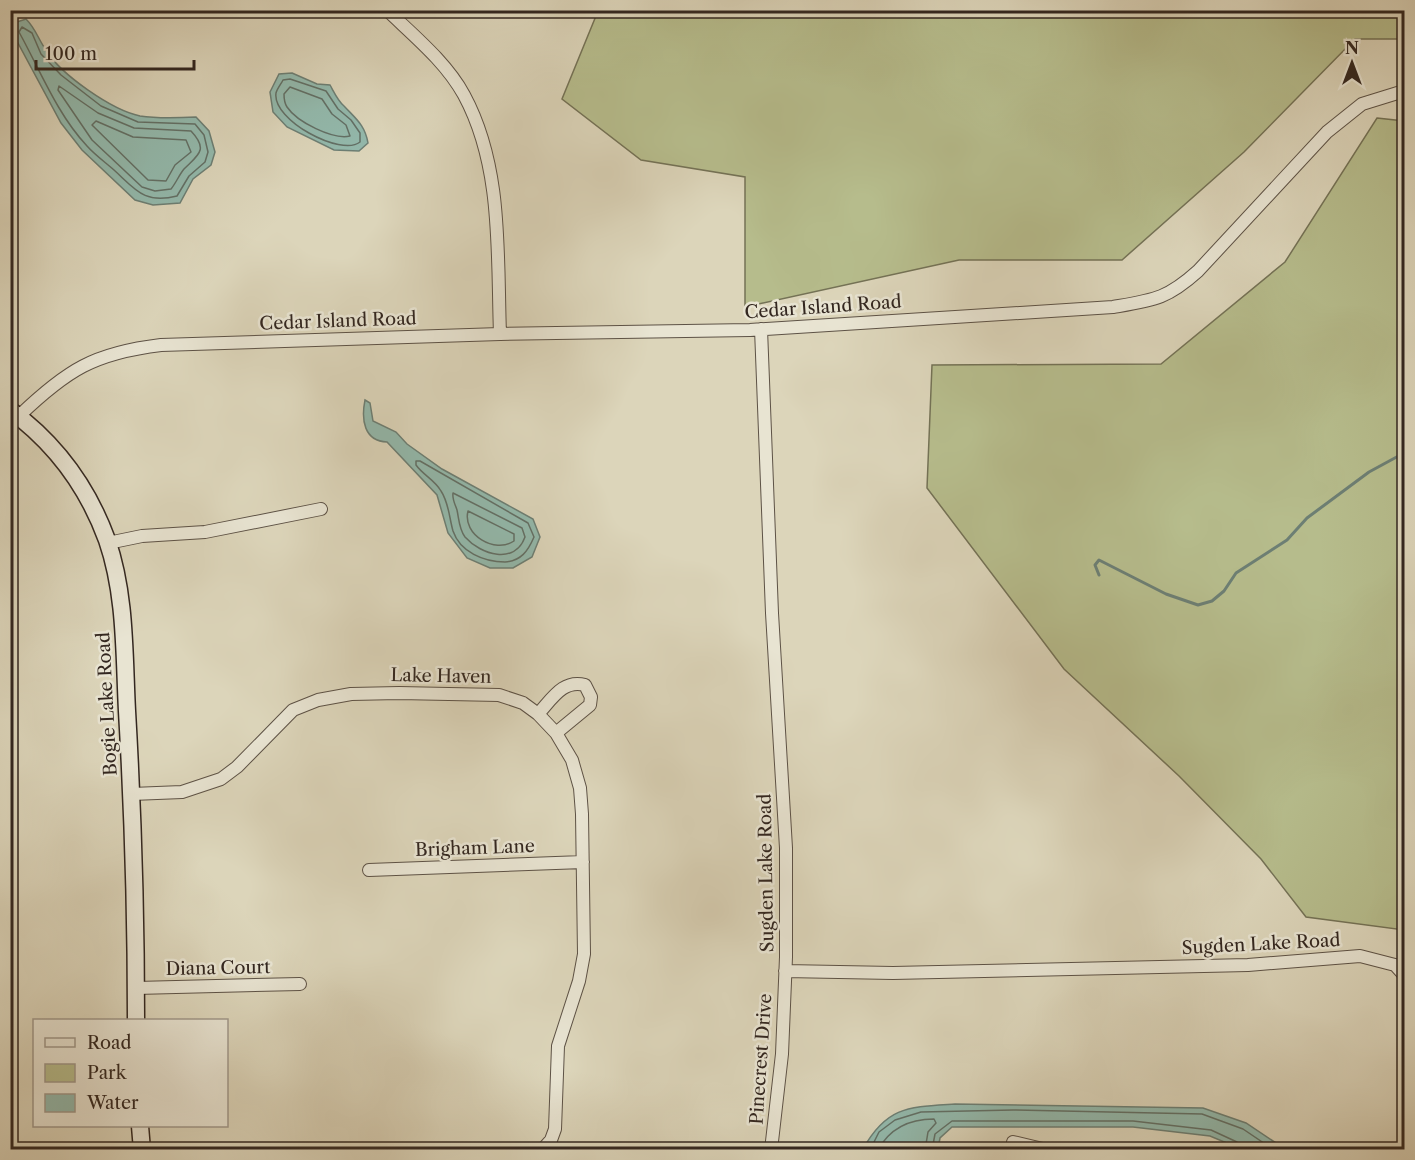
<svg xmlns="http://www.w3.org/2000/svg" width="1415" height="1160" font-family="'Libre Caslon Text',serif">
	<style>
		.green { fill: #b6bc8c; stroke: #747256; stroke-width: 1.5 }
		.water { fill: #93b9ac; stroke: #6d7f74; stroke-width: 1.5 }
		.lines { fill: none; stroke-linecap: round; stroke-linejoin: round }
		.shore { stroke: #637066; stroke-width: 1.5 }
		.stream { stroke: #6d7f74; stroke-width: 3 }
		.minor-casing { stroke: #5d5246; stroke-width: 14 }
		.secondary-casing { stroke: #332720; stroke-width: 19 }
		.minor { stroke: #e8e4d2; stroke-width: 12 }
		.secondary { stroke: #e8e4d2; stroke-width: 16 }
		.labels { text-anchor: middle; stroke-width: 5; stroke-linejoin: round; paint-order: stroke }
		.street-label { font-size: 18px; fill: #332720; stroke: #e8e4d2 }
	</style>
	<rect width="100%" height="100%" fill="#dcd5ba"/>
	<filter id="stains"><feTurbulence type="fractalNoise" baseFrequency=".00333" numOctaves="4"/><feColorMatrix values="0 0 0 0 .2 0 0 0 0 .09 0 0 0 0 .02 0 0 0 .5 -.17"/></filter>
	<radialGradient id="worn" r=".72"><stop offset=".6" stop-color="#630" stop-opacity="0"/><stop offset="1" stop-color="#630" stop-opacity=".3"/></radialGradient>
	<!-- green -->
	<path class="green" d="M598 11 1404 10V39H1355L1244 152 1122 260H959L745 307V177L641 160 562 99Z
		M1377 118 1404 121V930L1306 917 1261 859 1179 776 1064 669 927 488 932 365 1161 364 1285 262Z"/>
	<!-- water -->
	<path class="water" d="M26 19C36 29 38 39 46 50 61 75 112 110 140 116 159 119 178 118 196 117L209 131 215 152 211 165 193 179 180 203 153 205 135 200 82 150 61 123 11 30 17 22Z
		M292 73 317 84 330 85C334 92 338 101 344 106 356 119 365 125 368 143L359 151 334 150 287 127 273 112 270 92 279 74Z
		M365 400 370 403 373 421 396 432 407 444 442 469 533 519 540 537 532 557 513 568H490L467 558 448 533 437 495 387 442C364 441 361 420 365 400Z
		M955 1104 1203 1108 1246 1123 1285 1149H1241L1210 1136 1133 1127H952L940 1138 938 1149H863C887 1106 909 1107 955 1104Z"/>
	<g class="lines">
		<!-- shore -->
		<path class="shore" d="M22 27 32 33 41 54 61 75 101 106 138 122 195 124 204 135 208 152 205 162 189 176 177 196C144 204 136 190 114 170 105 162 95 155 87 146 57 114 40 70 19 32Z
			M290 79 326 91 338 109 351 120 360 133V142C341 157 272 120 276 93 277 89 281 84 283 80Z
			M59 86 98 113 134 128 191 131C209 150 198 155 184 169 179 175 176 183 171 189L155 191 142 187 92 140 58 90Z
			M290 87 322 99 332 114 346 125 350 136C333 140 297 122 287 107 285 104 284 98 284 94Z
			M96 121 133 137 186 140 191 152 175 165 166 181 148 180 92 125Z
			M416 461H420L528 523 534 537C528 551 521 561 505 562 484 562 460 552 453 531 449 517 449 503 441 491 435 480 423 475 416 465Z
			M453 493 522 528 525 537C515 565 481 555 465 537 459 529 459 519 457 510 455 504 452 499 453 493Z
			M468 511 514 534V541C495 554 462 535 468 511Z
			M870 1150 879 1132 895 1120 921 1112 1013 1110 1202 1114 1243 1129 1274 1150
			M878 1150C890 1128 910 1119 934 1119L936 1123 928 1132 925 1150
			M932 1150 935 1134 952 1121H1133L1211 1130 1237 1142 1241 1150"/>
		<!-- stream -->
		<path class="stream" d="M1099 575 1095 565 1099 560 1166 594 1198 605 1212 601 1224 591 1236 573 1287 540 1307 518 1369 472 1404 453"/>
		<!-- minor casing -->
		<g class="minor-casing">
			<path id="minor" d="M387 10C414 36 446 62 464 95 503 167 497 254 500 334
				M761 329 772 613 786 848V957L782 1054 771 1150
				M19 416C67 370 94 353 161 345L500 334 750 330 1113 307C1154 300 1167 299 1198 271L1327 132 1362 104 1404 91
				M108 543 142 536 205 532 321 509
				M538 714C552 699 563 679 585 685L591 697 590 705 556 733
				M132 794 182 792 221 779 237 767 293 710 318 700 351 694 399 693 499 695 523 703 538 714 556 733 572 760 580 788 582 814 584 954 579 981 558 1046 555 1129 551 1140 542 1150
				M369 870 583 862
				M785 971 893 973 1248 965 1360 956 1395 965 1404 975
				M136 988 300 984
				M1013 1142 1047 1150"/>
		</g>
		<!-- secondary casing -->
		<g class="secondary-casing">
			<path id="secondary" d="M10 410C55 443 88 488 107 540 126 595 124 654 127 711 133 814 136 917 136 1020
				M140 1126 142 1150"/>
		</g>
		<!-- minor -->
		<use href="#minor" class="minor"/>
		<!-- secondary -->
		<use href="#secondary" class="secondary"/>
	</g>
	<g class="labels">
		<!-- street labels -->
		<g class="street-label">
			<text transform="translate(823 307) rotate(-4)" y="6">Cedar Island Road</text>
			<text transform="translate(338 321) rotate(-2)" y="6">Cedar Island Road</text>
			<text transform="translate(441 676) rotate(1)" y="6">Lake Haven</text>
			<text transform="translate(107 704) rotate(-93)" y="6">Bogie Lake Road</text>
			<text transform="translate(475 848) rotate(-2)" y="6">Brigham Lane</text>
			<text transform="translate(766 873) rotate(-91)" y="6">Sugden Lake Road</text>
			<text transform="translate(1261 944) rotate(-3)" y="6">Sugden Lake Road</text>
			<text transform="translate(218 968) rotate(-1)" y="6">Diana Court</text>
			<text transform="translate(761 1059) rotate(-86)" y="6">Pinecrest Drive</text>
		</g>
	</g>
	<!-- margin -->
	<rect width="1415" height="1160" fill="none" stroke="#dcd5ba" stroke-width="36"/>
	<rect x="12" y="12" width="1391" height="1136" fill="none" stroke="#332720" stroke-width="3"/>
	<rect x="18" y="18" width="1379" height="1124" fill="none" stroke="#332720" stroke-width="1.5"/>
	<!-- legend -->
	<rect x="33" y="1019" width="195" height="108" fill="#e8e4d2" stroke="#a0988b" stroke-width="1.5"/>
	<rect x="45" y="1038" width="30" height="9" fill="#e8e4d2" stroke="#a0988b" stroke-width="1.5"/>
	<text x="87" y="1049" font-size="18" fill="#332720">Road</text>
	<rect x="45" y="1064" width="30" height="18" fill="#b6bc8c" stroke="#a0988b" stroke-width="1.5"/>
	<text x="87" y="1079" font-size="18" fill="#332720">Park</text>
	<rect x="45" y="1094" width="30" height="18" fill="#93b9ac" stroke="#a0988b" stroke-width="1.5"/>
	<text x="87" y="1109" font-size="18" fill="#332720">Water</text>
	<!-- north arrow -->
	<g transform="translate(1352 63)" stroke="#e8e4d2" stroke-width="4.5" paint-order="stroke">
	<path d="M0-4.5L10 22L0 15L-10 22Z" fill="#332720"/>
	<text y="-9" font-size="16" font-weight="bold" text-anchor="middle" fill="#332720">N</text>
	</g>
	<!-- scale -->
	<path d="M36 60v9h158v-9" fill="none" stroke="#332720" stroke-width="3"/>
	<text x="45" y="60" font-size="18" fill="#332720" stroke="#e8e4d2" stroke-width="4.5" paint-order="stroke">100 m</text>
	<rect width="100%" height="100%" filter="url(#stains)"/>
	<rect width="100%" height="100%" fill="url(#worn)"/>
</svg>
